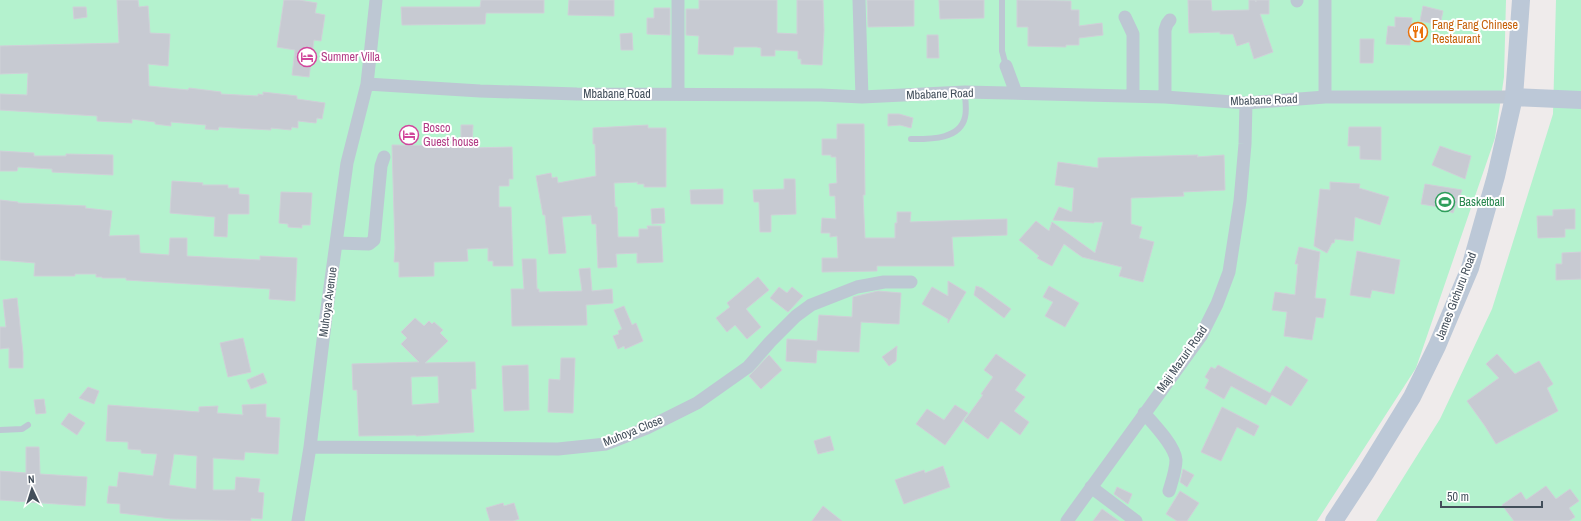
<svg xmlns="http://www.w3.org/2000/svg" width="1581" height="521" font-family="'Archivo Narrow',sans-serif">
	<style>
		.green { fill: #b4f2ce }
		.building { fill: #c7cad2; stroke: #cfd1d8; fill-rule: evenodd }
		.lines { fill: none; stroke-linecap: round; stroke-linejoin: round }
		.lane { stroke: #bdc7d3; stroke-width: 6 }
		.street { stroke: #bdc7d3; stroke-width: 13 }
		.secondary { stroke: #bcc8d7; stroke-width: 18 }
		.labels { text-anchor: middle; stroke-width: 4; stroke-linejoin: round; paint-order: stroke }
		.food-label { font-size: 12px; fill: #c56008; stroke: #fff; text-anchor: start }
		.hotel-label { font-size: 12px; fill: #b23c85; stroke: #fff; text-anchor: start }
		.street-label { font-size: 12px; fill: #424e5a; stroke: #fff }
		.leisure-label { font-size: 12px; fill: #27864d; stroke: #fff; text-anchor: start }
	</style>
	<rect width="100%" height="100%" fill="#efebeb"/>
	<!-- green -->
	<path class="green" d="M0 0H1506L1504 77 1495 138 1416 368 1317 521H0Z
		M1556 0H1581V521H1376L1440 419 1492 309 1553 114Z"/>
	<!-- building -->
	<path class="building" d="M117 0H138L139 7 148 6 150 33 170 34 168 66 148 64 149 86 188 90 189 88 221 92V94L258 96V94L263 95V92L297 96V99L325 103 322 119 317 118 316 123 298 121V128L292 127 291 130 271 128V130L219 127 218 130 205 129 206 125 171 122V126L155 124V122L132 119V123L97 121V116L0 110V94L27 95 28 73 0 74V46L119 43Z
		M284 0H299L317 3 315 13 325 15 321 41 314 40 309 77 292 75 295 50 277 47Z
		M481 0H544V13H486L485 24 402 25 401 7H480Z
		M569 0H614V16L568 15Z
		M699 0H777V33L797 34V0H823L824 30 822 65 801 64V59H798V51L775 50V56H761V48L757 47H734L733 55 698 54 699 36 686 35V9H699Z
		M867 0H914V26L868 27Z
		M939 0H984V18L940 19Z
		M1017 0 1071 1V10H1079V26L1102 23 1103 35 1079 38V45H1066V47L1028 46V27H1017Z
		M1188 0H1211L1212 11 1249 10V0H1255L1256 2V0H1269V14H1260L1273 52 1254 59 1249 42 1237 46 1233 34H1220V32L1189 33Z
		M1423 6 1443 11 1440 25 1420 21Z
		M73 7H86L87 17 74 19Z
		M654 8H670V35L647 34V18H654Z
		M1395 17 1412 18 1410 45 1386 44 1388 26 1395 27Z
		M632 33 633 50H621L620 34Z
		M927 35H938L939 58H927Z
		M1360 39H1374L1373 63H1360Z
		M888 114H899L913 118 911 128 900 125 888 126Z
		M837 124H864L865 195H863L865 238H895V223H897V212H911L910 222 1007 219V235L952 237 954 266H877V271L822 272V258H838L837 236 830 237V233H821L822 218 836 219 835 196H830L829 184 837 183 836 157H831V155H822V139H837Z
		M461 125H473L472 148 512 147 513 179H509V186H499V207H511L513 266H493V261H488V248L467 249 468 261 434 262V276L399 277V262H394L395 248 392 145 461 146Z
		M648 125V128H666V187H644V184H637L638 182 614 183 615 207H617L618 237H639V229H648L647 226H661L663 262 637 263V253L616 254 617 267 598 268 596 224H592L591 215 562 217 566 253 549 254 545 215H543L536 176 551 173 552 178 557 177 558 183 596 176 595 144H593V128Z
		M1349 127H1381V160L1360 159V146H1348Z
		M1440 146 1454 151 1471 156 1465 179 1432 165Z
		M0 151 34 153V156H66V154L113 155V175L52 172V169L18 167 17 171H0Z
		M1198 155 1197 157 1224 155 1225 190 1183 192 1184 196 1131 198V224L1142 227 1139 238 1154 242 1143 282 1119 276 1122 267 1082 257 1064 244 1052 266 1037 258 1039 256 1019 240 1036 221 1049 231 1052 222 1095 253 1103 222H1094V223L1053 220 1059 207 1072 212 1074 188 1055 185 1058 162 1098 168V158Z
		M784 179H795L796 214 771 215V232H760L759 202H754L753 190 784 189Z
		M172 181 203 183 202 185H228V188H239V194L249 195V214H228L227 237 214 236 215 217 170 213Z
		M1330 182 1360 184 1359 188 1389 197 1380 225 1355 217 1353 241 1335 239 1334 243H1332L1327 253 1314 246 1320 189 1330 190Z
		M1425 184 1462 190 1453 213 1439 207 1421 204Z
		M723 189V204H691L690 190Z
		M281 192 312 193 310 225H302V228L288 227V224L279 223Z
		M0 200 18 202V203L86 206 85 208 112 211 109 236 139 235 140 253 169 255 170 238H187V256L260 260V256L297 258 295 301 269 299 270 289 126 280V278H102V277H96V274H75V276H34L35 263 0 260Z
		M664 208 665 223 652 224 651 209Z
		M1575 209V229H1565V237L1538 238 1537 216H1553V210Z
		M1299 247 1320 252 1315 298 1326 299 1323 318 1316 317 1312 340 1284 336 1287 312 1272 310 1275 292 1295 295 1298 264H1295Z
		M1357 251 1400 260 1394 294 1372 290 1370 298 1350 295Z
		M1581 252V279L1556 280V264H1562V253Z
		M522 259H536L537 289H539V292L582 291 579 269 590 268 592 291 612 289 613 303 586 305 587 325 512 326 511 289H524Z
		M758 277 769 290 746 309 761 327 747 339 735 325 727 332 716 318 730 307 727 303Z
		M948 281 966 292 948 323V319L922 304 932 287 948 296Z
		M976 286 982 288 1011 309 1004 318 974 295Z
		M1049 286 1079 303 1065 327 1045 316 1053 302 1043 297Z
		M779 287 787 293 792 287 803 296 788 312 770 298Z
		M878 291 901 293 899 324 861 322 859 352 817 350 816 363 786 361 787 339 817 341 819 315 852 317 853 297Z
		M17 298 23 353V368H9V348L0 349V327H6L3 300Z
		M624 306 632 325 636 323 643 341 625 349 624 346 618 349 613 336 619 334 618 331 622 329 614 310Z
		M415 318 424 326 429 321 432 324 434 322 443 330 440 333 448 341 425 363 475 362 476 389H471L474 432 416 436V435L359 436 357 390H353L352 364 419 362 401 344 407 338 401 332ZM438 376 439 403 412 405 411 377Z
		M243 338 251 372 228 377 220 343Z
		M897 346 896 361 889 366 882 357Z
		M996 354 1026 375 1015 390 1025 397 1014 411 1029 422 1020 435 1001 421 988 439 964 421 983 395 981 394 993 377 984 370Z
		M1497 354 1515 374 1539 361 1553 384 1547 388 1558 411 1496 444 1485 426 1467 401 1499 378 1486 364Z
		M769 355 782 370 761 389 749 376Z
		M561 358H575L573 413 548 412 549 379 560 380Z
		M528 365 529 410 504 411 502 366Z
		M1218 365 1270 393 1286 366 1308 380 1291 406 1272 395 1266 405 1231 386 1224 399 1205 388 1209 380 1205 377 1211 367 1215 369Z
		M263 373 267 383 251 389 247 380Z
		M88 387 99 391 94 404 79 398Z
		M44 399 46 413 36 414 34 400Z
		M266 404V417L280 418 278 454 245 452 244 460 213 458V490H235L236 477 260 479 258 492 264 493 262 519 251 518V521L171 519 120 513V504L107 503 109 486 117 487 119 472 153 476 157 454 141 453V450L128 449V442L106 441 108 405 199 412V407L218 406 217 413 243 415 242 405ZM174 454 197 456 196 489 169 485Z
		M955 405 968 413 945 445 916 424 927 409 944 420Z
		M1222 407 1259 426 1254 436 1237 427 1221 461 1201 452Z
		M69 413 85 423 77 435 61 424Z
		M830 436 834 450 818 454 814 441Z
		M26 447H39L40 474 87 477 85 506 0 500V471L26 473Z
		M943 466 950 487 904 504 895 480 924 470 925 473Z
		M1183 469 1194 475 1187 487 1180 482Z
		M1546 486 1556 499 1570 489 1579 501 1569 508 1575 517 1569 521H1514L1502 505 1521 492 1526 500Z
		M1117 487 1132 494 1128 504 1114 494Z
		M1180 491 1199 503 1187 521H1177L1166 514Z
		M503 503 504 506 514 503 519 519 513 521H490L486 508Z
		M823 506 842 521H812Z
		M1102 509 1119 521H1093Z"/>
	<g class="lines">
		<!-- lane -->
		<path class="lane" d="M1002 0V51L1006 66
			M911 139C929 139 960 140 965 117 967 110 965 100 965 92
			M0 430 22 429 28 425"/>
		<!-- street -->
		<path class="street" d="M678 0V94
			M859 0 862 97
			M1297 0V1
			M1125 17 1133 34V96
			M1006 66 1016 93
			M367 84 480 91 577 94 821 95 862 97 965 92 1165 97 1246 103 1325 97H1514
			M1165 97V30L1167 24 1170 20
			M1325 97V0
			M336 243 369 244 374 240 381 166 384 157
			M1144 413C1153 423 1175 446 1176 460 1176 470 1172 481 1169 491
			M310 447 558 449 606 444 647 428 697 403 748 367 770 342 796 316 811 305 857 287 884 282H911
			M1091 487 1136 521
			M298 521 310 447 326 316 347 163 367 84 376 0
			M1067 521 1201 336 1217 304 1229 272 1240 201 1245 144 1246 103"/>
		<!-- secondary -->
		<path class="secondary" d="M1514 97 1581 100
			M1334 521 1366 472 1412 397 1437 346 1470 268 1496 176 1514 97 1521 0"/>
	</g>
	<!-- icons -->
	<defs>
		<g id="restaurant-ring" transform="scale(1)"><circle r="9.5" fill="#fff" stroke="#e8710a" stroke-width="1.5"/><path d="M-5-6h1v4h1v-4h1v4h1v-4h1v5L-1.5 .5V6h-2V.5L-5-1ZM5-6V6H3V1.5H1.5Q1.5-4 5-6Z" fill="#e8710a"/></g>
		<g id="hotel-ring" transform="scale(1)"><circle r="9.5" fill="#fff" stroke="#d1479c" stroke-width="1.5"/><path d="M-6-4.5h1.5V1H6V5H4.5V3h-9V5H-6ZM-4 0a1.8 1.8 0 1 1 3.6 0ZM.5 0V-2.5h3Q6-2.5 6 0Z" fill="#d1479c"/></g>
		<g id="stadium-ring" transform="scale(1)"><circle r="9.5" fill="#fff" stroke="#2e9e5b" stroke-width="1.5"/><path d="M0-5a6.5 5 0 1 0 0 10a6.5 5 0 1 0 0-10ZM-3.5-1.8h7v3.6h-7Z" fill="#2e9e5b"/></g>
	</defs>
	<g fill-rule="evenodd">
		<use href="#restaurant-ring" x="1418" y="32"/>
		<use href="#hotel-ring" x="307" y="57"/>
		<use href="#hotel-ring" x="409" y="135"/>
		<use href="#stadium-ring" x="1445" y="202"/>
	</g>
	<g class="labels">
		<!-- food labels -->
		<g class="food-label">
			<text x="1432" y="29">Fang Fang Chinese<tspan x="1432" dy="14">Restaurant</tspan></text>
		</g>
		<!-- hotel labels -->
		<g class="hotel-label">
			<text x="321" y="61">Summer Villa</text>
			<text x="423" y="132">Bosco<tspan x="423" dy="14">Guest house</tspan></text>
		</g>
		<!-- street labels -->
		<g class="street-label">
			<text x="617" y="98">Mbabane Road</text>
			<text transform="translate(940 94) rotate(-2)" y="4">Mbabane Road</text>
			<text transform="translate(1264 100) rotate(-2)" y="4">Mbabane Road</text>
			<text transform="translate(1456 296) rotate(-69)" y="4">James Gichuru Road</text>
			<text transform="translate(328 302) rotate(-82)" y="4">Muhoya Avenue</text>
			<text transform="translate(1182 359) rotate(-55)" y="4">Maji Mazuri Road</text>
			<text transform="translate(633 431) rotate(-22)" y="4">Muhoya Close</text>
		</g>
		<!-- leisure labels -->
		<g class="leisure-label">
			<text x="1459" y="206">Basketball</text>
		</g>
	</g>
	<!-- north arrow -->
	<g transform="translate(32 489) rotate(356)" stroke="#ffffff" stroke-width="3" paint-order="stroke">
	<path d="M0-3L7 15L0 10L-7 15Z" fill="#424e5a"/>
	<text y="-6" font-size="11" font-weight="bold" text-anchor="middle" fill="#424e5a">N</text>
	</g>
	<!-- scale -->
	<path d="M1441 501v6h101v-6" fill="none" stroke="#424e5a" stroke-width="2"/>
	<text x="1447" y="501" font-size="12" fill="#424e5a" stroke="#ffffff" stroke-width="3" paint-order="stroke">50 m</text>
</svg>
